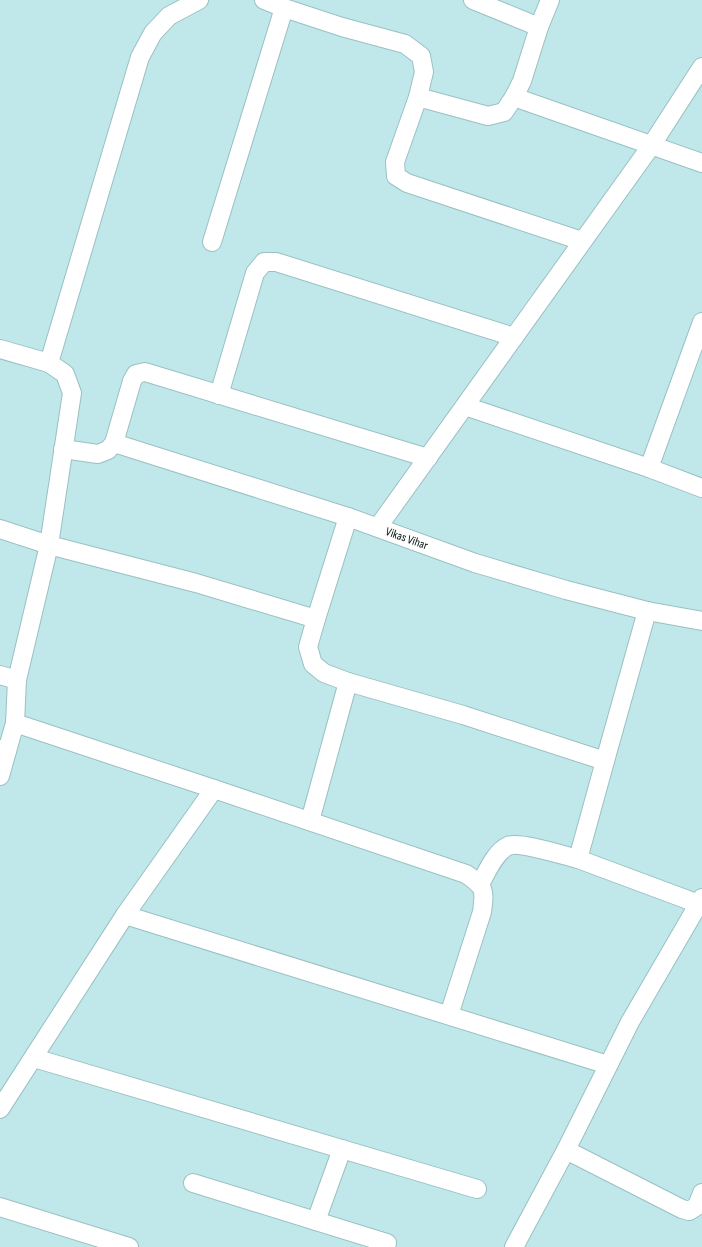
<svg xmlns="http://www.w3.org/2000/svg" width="702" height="1247" font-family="'Sofia Sans Condensed',sans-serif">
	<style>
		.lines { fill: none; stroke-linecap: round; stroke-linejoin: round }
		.minor-casing { stroke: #99c0c3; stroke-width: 20 }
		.minor { stroke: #fff; stroke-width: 18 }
		.labels { text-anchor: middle; stroke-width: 3; stroke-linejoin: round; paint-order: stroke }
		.street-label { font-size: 12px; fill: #051315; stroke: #c0e8eb }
	</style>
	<rect width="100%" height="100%" fill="#c0e8eb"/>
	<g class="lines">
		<!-- minor casing -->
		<g class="minor-casing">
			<g id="minor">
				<path d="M199 0 169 16 153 33 140 57 49 363 65 374 72 393 49 545 17 680 15 723 214 789"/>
				<path d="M264 0 284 8 342 27 405 44 421 56 424 72 418 97 395 162 396 176 407 183 582 241"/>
				<path d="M473 0 539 27 550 0"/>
				<path d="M539 27 522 81 514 97 702 163"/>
				<path d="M418 97 488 116 504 112 514 97"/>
				<path d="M212 242 284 8"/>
				<path d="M0 349 49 363"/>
				<path d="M219 395 255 273 264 262H276L514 337"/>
				<path d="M465 406 649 468 702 488"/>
				<path id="s1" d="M114 443 348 517 475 563 566 590 647 611 702 621"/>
				<path d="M63 449 98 454 108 450 114 443 132 381 136 374 145 372 428 458"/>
				<path d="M649 468 702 322"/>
				<path d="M378 527 651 146 702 67"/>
				<path d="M0 529 49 545 196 583 316 619 348 517"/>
				<path d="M316 619 308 647 313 664 324 673 348 682 463 715 605 761 647 611"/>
				<path d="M0 675 17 680"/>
				<path d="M0 749 7 751 15 723"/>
				<path d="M605 761 578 859 699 904"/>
				<path d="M0 776 7 751"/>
				<path d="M310 821 348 682"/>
				<path d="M480 884C487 872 495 852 508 846 519 841 565 856 578 859"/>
				<path d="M125 915 608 1065"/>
				<path d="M34 1058 477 1189"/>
				<path d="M0 1109 125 915 214 789 466 874C485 887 485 889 482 912L449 1015"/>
				<path d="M566 1150 682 1209 689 1211 697 1206 702 1193"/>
				<path d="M193 1183 387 1243"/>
				<path d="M0 1207 129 1247"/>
				<path d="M316 1221 342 1149"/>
				<path d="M514 1247 566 1150 630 1022 702 898"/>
			</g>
		</g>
		<!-- minor -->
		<use href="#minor" class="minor"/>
	</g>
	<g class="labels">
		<!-- street labels -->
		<g class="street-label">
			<text dy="4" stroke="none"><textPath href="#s1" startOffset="308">Vikas Vihar</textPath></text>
		</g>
	</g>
</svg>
